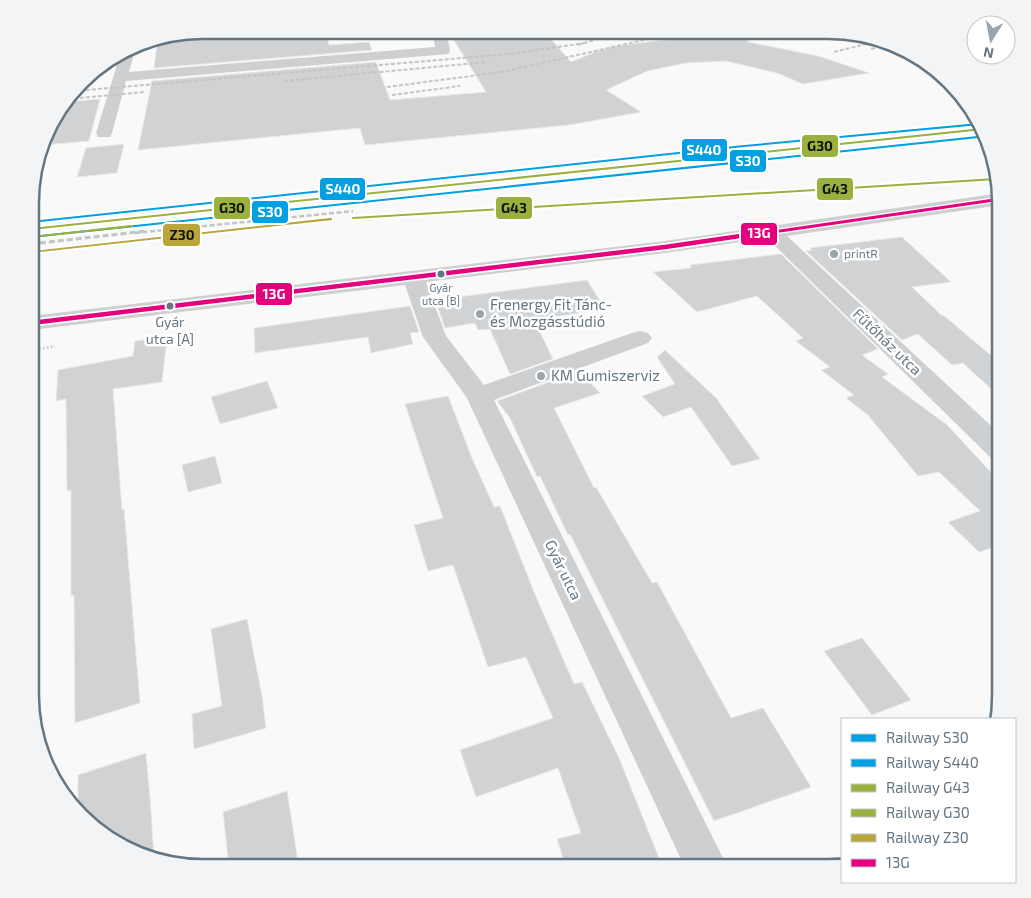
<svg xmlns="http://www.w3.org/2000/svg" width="1031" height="898" font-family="'Exo 2',sans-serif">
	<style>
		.building { fill: #d0d2d3; stroke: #e8e8e8 }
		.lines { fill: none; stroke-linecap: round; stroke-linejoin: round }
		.path { stroke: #cbcccd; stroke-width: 2.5; stroke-dasharray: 2 2; stroke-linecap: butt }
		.minor { fill: #cecfd0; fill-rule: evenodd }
		.rail-far2 { stroke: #c3c5c6; stroke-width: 2; stroke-dasharray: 4 2; stroke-linecap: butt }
		.rail-far1 { stroke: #c3c5c6; stroke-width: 2.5; stroke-dasharray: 5 2.5; stroke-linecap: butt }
		.rail { stroke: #c3c5c6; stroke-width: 3; stroke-dasharray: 6 3; stroke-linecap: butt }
		.bus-1-far1-casing { stroke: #fff; stroke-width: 5.5 }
		.bus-1-casing { stroke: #fff; stroke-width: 8 }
		.bus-1-far1 { stroke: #e5007d; stroke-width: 3 }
		.bus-1 { stroke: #e5007d; stroke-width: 4.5 }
		.rail-1-casing { stroke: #fff; stroke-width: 4 }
		.rail-2-casing { stroke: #fff; stroke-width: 4 }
		.rail-3-casing { stroke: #fff; stroke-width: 4 }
		.rail-4-casing { stroke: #fff; stroke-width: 4 }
		.rail-5-casing { stroke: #fff; stroke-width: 4 }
		.rail-1 { fill: #00a0e3; fill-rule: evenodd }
		.rail-2 { fill: #00a0e3; fill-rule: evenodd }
		.rail-3 { fill: #9ab23d; fill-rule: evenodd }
		.rail-4 { fill: #9ab23d; fill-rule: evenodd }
		.rail-5 { fill: #b9a53b; fill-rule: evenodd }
		.poi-dot { fill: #99a4ac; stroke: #fff; stroke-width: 2 }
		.bus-dot { fill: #657683; stroke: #fff; stroke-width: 2 }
		.labels { text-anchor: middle; stroke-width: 5; stroke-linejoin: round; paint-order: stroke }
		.far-bus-label { font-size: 11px; fill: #657683; stroke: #fff }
		.far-poi-label { font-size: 12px; fill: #657683; stroke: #fff; text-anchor: start }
		.bus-label { font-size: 14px; fill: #657683; stroke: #fff }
		.poi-label { font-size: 15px; fill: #657683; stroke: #fff; text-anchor: start }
		.street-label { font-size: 15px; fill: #657683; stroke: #fff }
		.rim { fill: none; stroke: #657683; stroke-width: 2.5 }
		.line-badge { stroke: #fff; stroke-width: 2 }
		.badge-label { font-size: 14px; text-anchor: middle; font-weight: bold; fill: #fff }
		.pale-badge-label { font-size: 14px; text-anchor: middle; font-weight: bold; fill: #111 }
	</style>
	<rect width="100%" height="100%" fill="#f9f9f9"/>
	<!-- building -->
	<path class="building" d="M203 30H326L329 45 369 42 372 50 154 68 158 37Z
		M477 30H543L571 62 595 52 616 46 663 40 696 39V35L726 39H748V42L818 56 869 73 803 84 777 73 726 61 685 63 647 71 606 90 641 112 569 125 365 145 360 128 138 150 152 81 376 62 390 100 486 92 449 32Z
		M100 99 89 141 43 145 53 117 65 102Z
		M124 144 117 173 77 177 86 148Z
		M902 237 951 282 912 287 942 316 943 315 1001 364V398L963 363 952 365 918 334 902 340 806 251 812 250 810 248Z
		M781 254 878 349 862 355 888 374 882 377 947 425 1001 483V545L979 552 948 522 980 511 939 472 918 476 868 415 846 398 854 395 821 370 830 367 796 341 803 338 757 296 697 312 653 272 691 268 690 265Z
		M587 280 605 309 534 320 553 359 510 374 490 329 478 330 475 323 445 328 436 302 444 301 443 299Z
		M410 306 419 332 410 333 413 344 371 353 368 337 255 353 254 328Z
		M167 337 162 382 113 389 122 510 124 509 140 703 75 723 74 595 71 596V490L67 491 66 399 56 401 58 370 133 356 135 341Z
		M665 350 716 398 760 459 732 466 691 407 663 417 642 396 675 384 657 357Z
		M579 371 600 393 554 408 594 488 596 487 652 583 657 582 731 718 763 708 811 787 714 821 570 534 568 535 540 476 537 477 510 418 497 401Z
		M267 381 278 408 220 424 211 397Z
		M448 396 472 458 494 507 500 506 534 592 574 684 582 682 619 758 663 868H566L557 839 581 833 558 768 476 797 460 750 553 718 526 657 488 667 453 565 428 571 414 525 443 518 405 404Z
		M215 456 222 483 188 492 182 465Z
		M247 619 262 696 266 728 194 749 192 714 222 706 211 629Z
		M862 638 911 700 872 715 824 651Z
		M146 753 151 810 154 858 136 855 78 814V775Z
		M287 791 299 868H229L223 812Z"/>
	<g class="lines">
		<!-- path -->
		<path class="path" d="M31 351 55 346"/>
		<!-- minor -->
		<path class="minor" d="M432 30H446L450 51 448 54 126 81 112 133 110 137H98L96 133 120 55 133 47 135 50 129 72 435 47Z
			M1001 193V205L787 236 1001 435V460L991 458 767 238 665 253 426 282 446 336 484 385 632 333 640 331 648 333 652 338 648 343 494 400 728 868H685L467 398 423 337 405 285 31 330V316L665 241Z"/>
		<!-- rail-far2 -->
		<path class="rail-far2" d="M756 33 777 30
			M578 45 628 30
			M871 49 889 44
			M834 52 878 41
			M284 81 487 62
			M387 87 502 72 688 30
			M74 91 509 54 585 43
			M392 95 460 86
			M68 99 145 92"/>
		<!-- rail-far1 -->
		<path class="rail-far1" d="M135 233 353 211"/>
		<!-- rail -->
		<path class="rail" d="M31 244 146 231"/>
		<!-- bus-1-far1 casing -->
		<g class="bus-1-far1-casing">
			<path id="bus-1-far1" d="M766 233 1001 199"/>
		</g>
		<!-- bus-1 casing -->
		<g class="bus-1-casing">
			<path id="bus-1" d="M31 323 665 247 775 231"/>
		</g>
		<!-- bus-1-far1 -->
		<use href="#bus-1-far1" class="bus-1-far1"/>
		<!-- bus-1 -->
		<use href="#bus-1" class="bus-1"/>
		<!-- rail-1 casing -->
		<g class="rail-1-casing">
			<path id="rail-1" d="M987 135 988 137 31 238V236Z"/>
		</g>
		<!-- rail-2 casing -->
		<g class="rail-2-casing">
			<path id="rail-2" d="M979 123 980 125 744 147 31 223V221L744 145Z"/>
		</g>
		<!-- rail-3 casing -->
		<g class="rail-3-casing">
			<path id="rail-3" d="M996 178H997V180L353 219 351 218 353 217Z
				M131 225H133V227L31 238 32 236Z"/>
		</g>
		<!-- rail-4 casing -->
		<g class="rail-4-casing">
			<path id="rail-4" d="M982 128 983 130 31 230V228Z"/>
		</g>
		<!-- rail-5 casing -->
		<g class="rail-5-casing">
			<path id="rail-5" d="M330 218H332V220L31 253V251H33Z"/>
		</g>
		<!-- rail-1 -->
		<use href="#rail-1" class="rail-1"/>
		<!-- rail-2 -->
		<use href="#rail-2" class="rail-2"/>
		<!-- rail-3 -->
		<use href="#rail-3" class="rail-3"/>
		<!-- rail-4 -->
		<use href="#rail-4" class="rail-4"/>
		<!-- rail-5 -->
		<use href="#rail-5" class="rail-5"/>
	</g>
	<!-- markers -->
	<g class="poi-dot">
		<circle cx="834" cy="254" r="5"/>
		<circle cx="480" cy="314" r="5"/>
		<circle cx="541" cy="376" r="5"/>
	</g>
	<g class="bus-dot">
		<circle cx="441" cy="274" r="4.5"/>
		<circle cx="170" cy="306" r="4.5"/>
	</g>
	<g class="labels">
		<!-- far-bus labels -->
		<g class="far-bus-label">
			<text x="441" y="292">Gyár<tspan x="441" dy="13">utca [B]</tspan></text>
		</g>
		<!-- far-poi labels -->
		<g class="far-poi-label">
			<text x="844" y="258">printR</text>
		</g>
		<!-- bus labels -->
		<g class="bus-label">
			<text x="170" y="327">Gyár<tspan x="170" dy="17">utca [A]</tspan></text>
		</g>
		<!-- poi labels -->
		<g class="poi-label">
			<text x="490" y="310">Frenergy Fit Tánc-<tspan x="490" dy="17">és Mozgásstúdió</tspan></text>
			<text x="551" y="381">KM Gumiszerviz</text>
		</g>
		<!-- street labels -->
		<g class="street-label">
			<text transform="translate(887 342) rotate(44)" y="5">Fűtőház utca</text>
			<text transform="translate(563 570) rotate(64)" y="5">Gyár utca</text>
		</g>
	</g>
	<!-- crop -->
	<path d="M0 0H1031V898H0ZM203 39H828A164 164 0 0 1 992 203V695A164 164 0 0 1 828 859H203A164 164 0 0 1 39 695V203A164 164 0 0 1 203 39Z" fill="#f3f4f5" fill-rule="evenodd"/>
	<path class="rim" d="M203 39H828A164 164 0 0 1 992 203V695A164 164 0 0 1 828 859H203A164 164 0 0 1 39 695V203A164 164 0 0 1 203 39Z"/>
	<g class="line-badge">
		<rect x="801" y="134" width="38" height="24" rx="5" fill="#9ab23d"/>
		<rect x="681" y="138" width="47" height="24" rx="5" fill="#00a0e3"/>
		<rect x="729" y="149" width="38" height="24" rx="5" fill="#00a0e3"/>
		<rect x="816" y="177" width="38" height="24" rx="5" fill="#9ab23d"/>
		<rect x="319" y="177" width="47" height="24" rx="5" fill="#00a0e3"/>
		<rect x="213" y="196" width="38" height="24" rx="5" fill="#9ab23d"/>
		<rect x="495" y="196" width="38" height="24" rx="5" fill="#9ab23d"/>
		<rect x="251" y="200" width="38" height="24" rx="5" fill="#00a0e3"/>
		<rect x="740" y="222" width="38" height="24" rx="5" fill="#e5007d"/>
		<rect x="162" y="223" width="39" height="24" rx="5" fill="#b9a53b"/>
		<rect x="255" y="282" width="38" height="24" rx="5" fill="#e5007d"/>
	</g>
	<g class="badge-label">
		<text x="704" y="155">S440</text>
		<text x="748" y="166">S30</text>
		<text x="343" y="194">S440</text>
		<text x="270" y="217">S30</text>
		<text x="759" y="238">13G</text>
		<text x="274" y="299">13G</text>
	</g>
	<g class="pale-badge-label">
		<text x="820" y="151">G30</text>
		<text x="835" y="194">G43</text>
		<text x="232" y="213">G30</text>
		<text x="514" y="213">G43</text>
		<text x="182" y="240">Z30</text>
	</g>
	<!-- legend -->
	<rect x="841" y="718" width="175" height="165" fill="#ffffff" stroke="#c1c8cd"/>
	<rect x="851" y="734" width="25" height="8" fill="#00a0e3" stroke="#c1c8cd"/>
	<text x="886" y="743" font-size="15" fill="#657683">Railway S30</text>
	<rect x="851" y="759" width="25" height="8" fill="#00a0e3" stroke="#c1c8cd"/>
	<text x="886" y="768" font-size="15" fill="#657683">Railway S440</text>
	<rect x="851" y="784" width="25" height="8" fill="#9ab23d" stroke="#c1c8cd"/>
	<text x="886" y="793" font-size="15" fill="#657683">Railway G43</text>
	<rect x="851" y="809" width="25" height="8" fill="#9ab23d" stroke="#c1c8cd"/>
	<text x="886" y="818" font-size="15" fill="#657683">Railway G30</text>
	<rect x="851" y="834" width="25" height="8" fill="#b9a53b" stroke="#c1c8cd"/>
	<text x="886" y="843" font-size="15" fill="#657683">Railway Z30</text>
	<rect x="851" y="859" width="25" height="8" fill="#e5007d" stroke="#c1c8cd"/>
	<text x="886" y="868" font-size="15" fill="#657683">13G</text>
	<!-- north arrow -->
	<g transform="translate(991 40) rotate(191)"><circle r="24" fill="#ffffff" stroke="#c1c8cd"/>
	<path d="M0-4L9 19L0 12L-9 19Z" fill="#99a4ac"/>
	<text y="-8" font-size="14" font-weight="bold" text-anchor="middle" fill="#657683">N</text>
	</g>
</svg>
